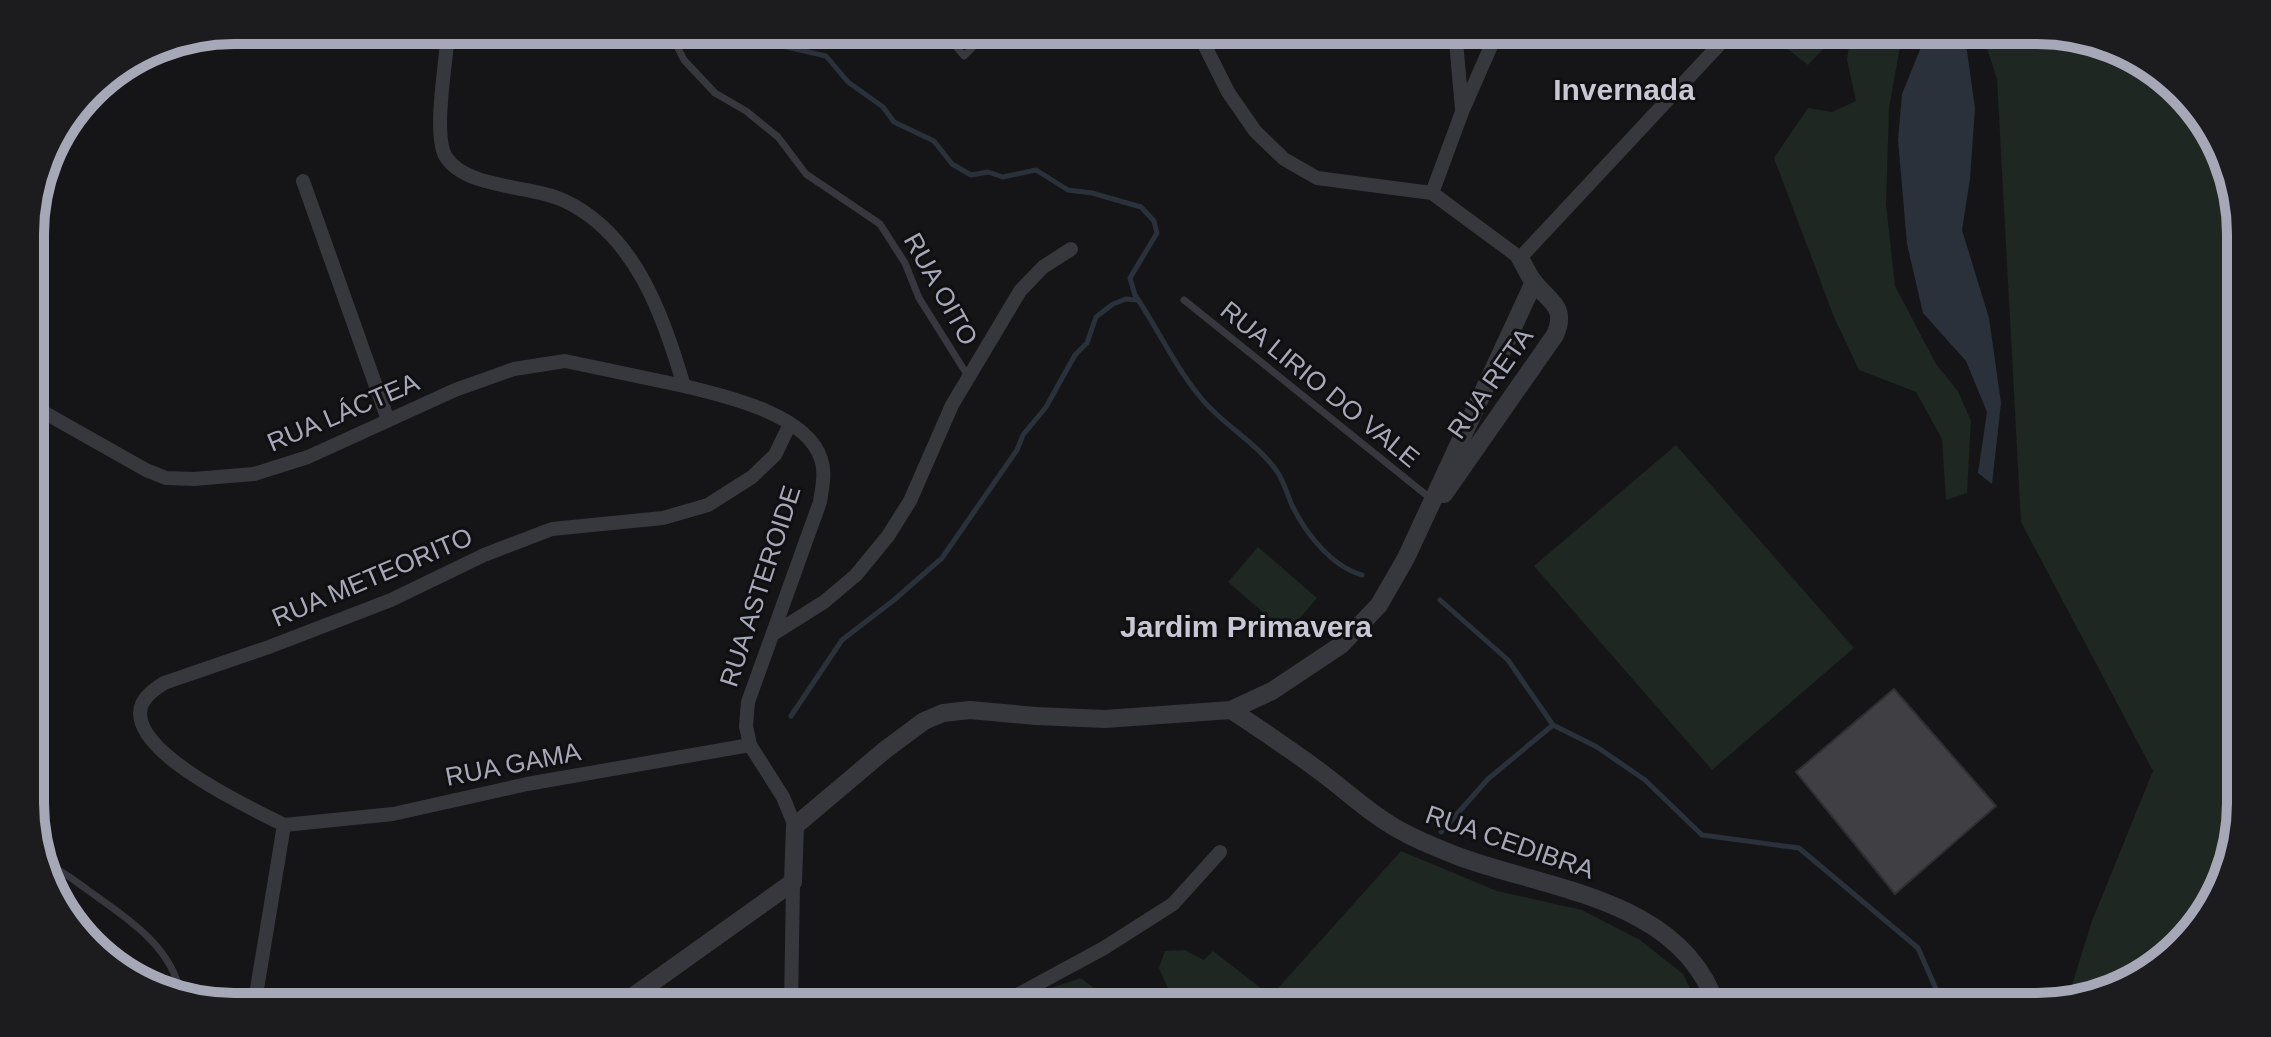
<svg xmlns="http://www.w3.org/2000/svg" width="2271" height="1037" font-family="Helvetica,sans-serif">
	<style>
		.green { fill: #1e2721 }
		.water { fill: #2a313b }
		.lines { fill: none; stroke-linecap: round; stroke-linejoin: round }
		.stream { stroke: #2a313b; stroke-width: 5 }
		.building { fill: #3f3f44; stroke: #2f2f33; stroke-width: 2 }
		.service { stroke: #37373e; stroke-width: 7 }
		.minor { stroke: #37373e; stroke-width: 14 }
		.tertiary { stroke: #37373e; stroke-width: 18 }
		.labels { text-anchor: middle; stroke-width: 6; stroke-linejoin: round; paint-order: stroke }
		.street-label { font-size: 26px; fill: #a6a8b8; stroke: #101012 }
		.quarter-label { font-size: 30px; font-weight: bold; fill: #c7c8d4; stroke: #101012 }
		.rim { fill: none; stroke: #a6a8b8; stroke-width: 10 }
	</style>
	<rect width="100%" height="100%" fill="#151517"/>
	<!-- green -->
	<path class="green" d="M1792 30H1841L1808 65 1781 44Z
		M1851 30H1903L1889 108 1886 204 1895 286 1936 364 1958 391 1971 421 1967 493 1946 500 1942 439 1916 392 1859 370 1834 317 1774 158 1808 108 1832 112 1856 101 1847 60Z
		M1981 30H2037L2116 46 2199 110 2239 208 2241 804 2225 882 2151 972 2067 1001 2092 921 2153 771 2021 522 1997 79Z
		M1676 445 1854 648 1712 770 1534 566Z
		M1258 547 1317 598 1287 633 1228 582Z
		M1401 851 1497 891 1582 910 1640 940 1683 974 1699 1007H1451L1448 1004 1444 1007H1182L1168 989 1159 968 1165 951 1185 950 1204 960 1213 951 1271 996Z
		M1081 978 1119 1007H1059L1039 992Z"/>
	<!-- water -->
	<path class="water" d="M1928 30H1964L1975 108 1970 179 1962 230 1989 318 2001 403 1992 484 1978 473 1987 412 1966 361 1923 313 1907 244 1898 140 1902 94Z"/>
	<g class="lines">
		<!-- stream -->
		<path class="stream" d="M758 30 766 40 782 46 826 56 848 82 883 107 894 122 934 141 952 164 971 175 988 172 1003 177 1036 170 1068 190 1092 193 1141 207 1154 221 1157 233 1130 278 1135 295C1158 329 1175 367 1201 398 1223 425 1256 442 1276 470 1283 479 1287 493 1291 503 1305 533 1331 566 1362 575
			M1440 600 1508 660 1553 725 1597 747 1645 780 1702 835 1799 848 1918 948 1944 1007
			M791 716 842 640 894 600 942 558 1017 450 1023 435 1046 407 1075 355 1087 343 1096 317 1113 304 1126 299 1137 300
			M1441 832 1488 779 1553 725"/>
	</g>
	<!-- building -->
	<path class="building" d="M1894 689 1996 806 1895 894 1796 772Z"/>
	<g class="lines">
		<!-- service -->
		<path class="service" d="M669 30 684 60 715 93 746 111 778 137 806 174 880 224 905 263 919 298 968 376
			M942 30 964 56 990 30
			M1184 300 1430 498
			M46 864C62 870 75 881 89 891 126 917 173 947 181 996"/>
		<!-- minor -->
		<path class="minor" d="M448 30C447 59 432 135 446 157 466 189 533 185 565 201 636 235 663 316 684 386 725 396 807 414 821 459 826 473 822 488 820 502L748 702 746 726 750 745 783 797 795 826
			M1197 30 1228 92 1255 131 1284 159 1317 178 1432 193 1520 258 1733 30
			M1455 30 1462 109
			M303 181 388 420
			M1432 193 1462 112 1498 30
			M31 405 146 470 166 478 194 479 254 474 308 457 455 390 514 369 565 361 684 386
			M773 634 824 602 856 575 888 536 910 501 952 405 1020 291 1043 267 1071 249
			M284 825C253 809 123 750 142 704 147 694 155 689 164 683L269 647 391 600 484 555 552 529 663 518 708 505 752 477 775 455 790 424
			M284 825 393 814 527 784 750 745
			M254 1007 284 825
			M791 1007 793 882
			M995 1007 1104 948 1173 904 1220 852"/>
		<!-- tertiary -->
		<path class="tertiary" d="M1444 494 1555 335C1568 306 1548 301 1533 281 1528 274 1524 265 1520 258
			M1231 710C1263 731 1295 752 1326 776 1351 795 1377 819 1405 833 1422 842 1442 850 1460 857 1550 890 1682 899 1717 1007
			M618 1007 793 882 795 826 885 750 924 721 943 713 970 710 1036 716 1105 719 1231 710 1272 691 1341 645 1379 605 1406 558 1534 282"/>
	</g>
	<g class="labels">
		<!-- street labels -->
		<g class="street-label">
			<text transform="translate(941 289) rotate(61)" y="9">RUA OITO</text>
			<text transform="translate(1490 383) rotate(-55)" y="9">RUA RETA</text>
			<text transform="translate(1320 384) rotate(39)" y="9">RUA LIRIO DO VALE</text>
			<text transform="translate(343 412) rotate(-23)" y="9">RUA LÁCTEA</text>
			<text transform="translate(372 577) rotate(-23)" y="9">RUA METEORITO</text>
			<text transform="translate(760 586) rotate(-72)" y="9">RUA ASTEROIDE</text>
			<text transform="translate(513 764) rotate(-11)" y="9">RUA GAMA</text>
			<text transform="translate(1510 842) rotate(19)" y="9">RUA CEDIBRA</text>
		</g>
		<!-- quarter labels -->
		<g class="quarter-label">
			<text x="1624" y="100">Invernada</text>
			<text x="1246" y="637">Jardim Primavera</text>
		</g>
	</g>
	<!-- crop -->
	<path d="M0 0H2271V1037H0ZM234 44H2037A190 190 0 0 1 2227 234V803A190 190 0 0 1 2037 993H234A190 190 0 0 1 44 803V234A190 190 0 0 1 234 44Z" fill="#1c1c1f" fill-rule="evenodd"/>
	<path class="rim" d="M234 44H2037A190 190 0 0 1 2227 234V803A190 190 0 0 1 2037 993H234A190 190 0 0 1 44 803V234A190 190 0 0 1 234 44Z"/>
</svg>
